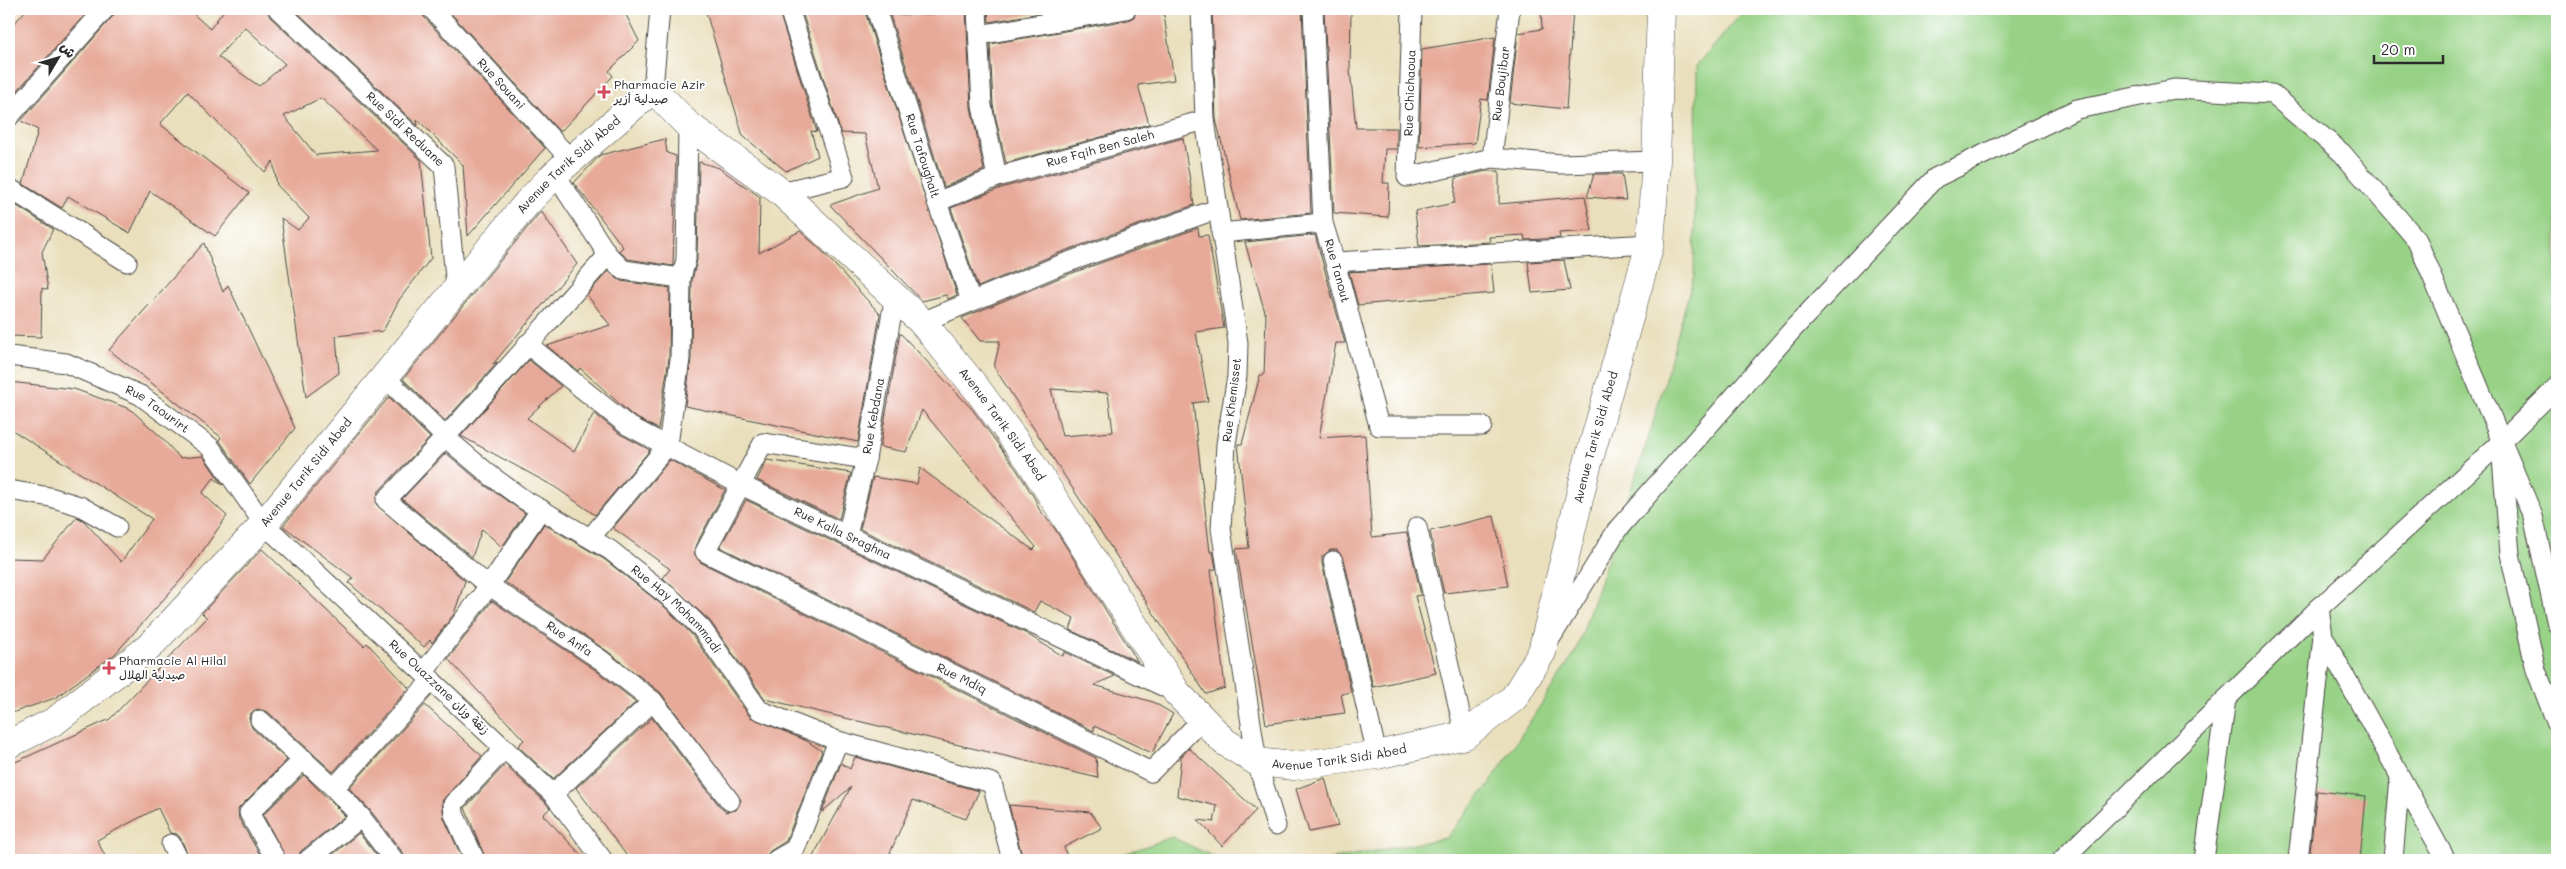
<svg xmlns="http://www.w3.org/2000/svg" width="2566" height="869" font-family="Mali,'Playpen Sans Arabic',sans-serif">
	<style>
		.green { fill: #97d286; stroke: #617e58 }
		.building { fill: #e7aa9a; fill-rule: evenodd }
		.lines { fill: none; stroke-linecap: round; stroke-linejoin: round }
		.street-casing { stroke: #484641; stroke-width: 21 }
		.secondary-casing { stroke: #484641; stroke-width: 29 }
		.street { stroke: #fff; stroke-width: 19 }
		.secondary { stroke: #fff; stroke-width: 28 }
		.poi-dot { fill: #d1495b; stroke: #fff; stroke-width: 2 }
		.labels { text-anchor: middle; stroke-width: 4; stroke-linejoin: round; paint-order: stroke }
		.street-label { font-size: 12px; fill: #2b2b2b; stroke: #fff }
		.poi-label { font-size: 12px; fill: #2b2b2b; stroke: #fff; text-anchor: start }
	</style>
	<rect width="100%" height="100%" fill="#fff"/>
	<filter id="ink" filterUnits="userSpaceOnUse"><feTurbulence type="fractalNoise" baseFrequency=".02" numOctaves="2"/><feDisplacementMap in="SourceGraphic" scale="10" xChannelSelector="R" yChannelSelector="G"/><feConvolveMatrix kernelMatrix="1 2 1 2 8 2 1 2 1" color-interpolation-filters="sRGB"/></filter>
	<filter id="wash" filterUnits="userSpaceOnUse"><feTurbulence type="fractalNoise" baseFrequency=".0096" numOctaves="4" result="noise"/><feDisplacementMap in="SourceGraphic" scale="20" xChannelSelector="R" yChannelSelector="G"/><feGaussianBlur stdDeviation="1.12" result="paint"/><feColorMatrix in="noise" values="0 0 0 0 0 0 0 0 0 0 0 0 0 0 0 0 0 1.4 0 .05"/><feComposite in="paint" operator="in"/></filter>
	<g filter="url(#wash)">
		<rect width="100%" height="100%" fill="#e9dfbc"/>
		<!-- green -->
		<path class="green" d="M1745 9H2557V860H1327L1446 838 1490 783 1577 649 1651 430 1694 275 1697 66Z
			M1172 837 1220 860H1117L1118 856Z"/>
		<g id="blocks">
			<!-- building -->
			<path class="building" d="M27 9H90L9 100V29Z
				M116 9H188L210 29 225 9H267L270 17 421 160 431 258 399 300 383 331 336 336 339 373 306 397 281 218 298 230 309 218 277 185 273 161 265 172 188 92 160 124 249 193 215 236 150 191 130 233 68 196 62 208 23 184 38 130 21 121 113 16ZM245 27 285 64 259 86 218 57ZM321 98 377 150 316 155 284 116Z
				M294 9H421L424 17 545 148 468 236 463 165 417 119 418 126Z
				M447 9H623L639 41 609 71 613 76 560 132Z
				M705 9H778L817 132 811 131 818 156 786 171 743 136Z
				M801 9H862L866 15 957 295 948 299 946 295 922 301 830 205 878 188 865 134 841 133Z
				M934 9H966L971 107 984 170 944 187 890 15 934 14Z
				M988 9H1063L989 22Z
				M1137 9H1163L1174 80 1138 85 1149 124 1006 163 993 105 990 44 1128 20 1134 17Z
				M1212 9H1302L1311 213 1240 220 1216 119Z
				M1324 9H1351L1350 70 1356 128H1397V149H1385L1383 183H1389L1388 217 1334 213Z
				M1541 9H1573L1566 109 1510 103 1518 33 1542 29Z
				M1495 37 1488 100 1481 99 1475 143 1419 147 1422 49Z
				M1183 138 1194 205 1056 254 978 287 951 208 1001 188Z
				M665 139 667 153 676 156 673 266 628 259 619 251 623 247 574 183 600 155Z
				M699 162 719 168 760 197 759 253 800 231 823 252 880 314 858 442 685 406 691 359 692 280 697 260Z
				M1486 171H1499V204L1585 196 1592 231 1559 233 1560 238 1525 240 1524 235 1489 237 1490 242 1419 246 1415 211 1454 203 1456 178Z
				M1594 174H1622L1626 200 1587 197Z
				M9 201 53 229 42 252 48 290 42 288 41 337 9 336Z
				M541 211 577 264 493 364 498 362 445 421 403 379Z
				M1198 228 1199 236 1208 235 1224 328 1196 332 1208 401 1193 403 1210 552H1213L1216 569 1211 570 1225 688 1206 694 994 367 1000 341H980L962 318 1064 276ZM1051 389 1108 393 1113 432 1062 436Z
				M1315 235 1345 343H1336L1319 438 1365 435 1372 537 1407 533 1421 595 1415 596 1436 673 1373 687 1344 559 1337 550H1330L1322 557V563L1351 692 1341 694 1345 713 1266 724 1236 549 1249 548 1238 444H1242L1260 375H1264L1266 316 1245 242Z
				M204 243 223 292 228 285 295 428 250 484 219 440 221 437 109 350Z
				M1564 260 1570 290 1532 293 1528 262Z
				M1491 264 1494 293 1358 305 1349 272Z
				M608 271 621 281 670 288 669 358 658 429 633 416 580 368 578 371 547 346 610 325 587 295Z
				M900 333 972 409 1017 470 1035 499 1039 509 1055 529 1138 662 1070 630 1074 618 1040 601 1034 612 860 529 873 477 917 484 920 468 1033 550 1036 547 922 410 906 452 880 447Z
				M529 360 561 386 527 418 574 452 594 413 620 434 650 450 595 515 555 487 461 436Z
				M9 382 74 389 130 409 159 435 180 458 203 456 223 485 214 478 202 493 227 516 187 573 115 654 55 698 9 714V558L43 559 77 517 84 521 121 562 152 519 9 428Z
				M389 397 430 438 378 492 376 504 465 581 454 614 432 643 430 640 424 647 349 583 353 578 283 526Z
				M446 453 483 484 525 513 502 547 482 529 472 557 402 499Z
				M670 460 725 490 695 547 694 553 700 562 1096 758 1098 778 765 699 710 621 663 578 670 569 613 528Z
				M767 460 851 473 839 519 757 480Z
				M746 500 1025 633 1063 656 1064 652 1115 676 1094 685 1153 702 1173 714 1152 753 1094 726V731L720 547Z
				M1494 516 1508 586 1444 593 1430 531Z
				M544 524 604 559 666 608 693 636 750 717 807 741 822 751 786 841 770 851 765 860H630L576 788 652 718 721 808 726 812 736 810 741 800 660 692 607 651 505 582Z
				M262 549 364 646 367 643 409 688 333 772 268 712 257 709 251 713 249 718 252 728 287 760 238 809 239 819 263 860H190L181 839 177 834 170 833 158 808 97 840 107 860H9V765L110 719 207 618 202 613Z
				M492 601 594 669 636 702 553 779 518 746 524 740 448 659Z
				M425 705 482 756 442 801 444 818 463 860H405L403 853 370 810 349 788Z
				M1189 748 1256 810 1222 846 1198 820 1214 822 1217 806 1177 796 1181 757Z
				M855 757 979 791 966 819 913 800 887 860H811L851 787 822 812 841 763 850 769Z
				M505 765 545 802 550 808 543 815 586 860H486L465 808Z
				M304 775 345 816 301 851 297 860H287L263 815Z
				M1325 778 1338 826 1309 832 1296 789Z
				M2317 791 2366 796 2360 860H2309Z
				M1009 805 1090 812 1102 828 1064 847 1068 860H1023Z
				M359 833 380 860H326Z"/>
		</g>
	</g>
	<g filter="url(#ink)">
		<use href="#blocks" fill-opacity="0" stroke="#484641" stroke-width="1"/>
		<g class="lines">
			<!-- street casing -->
			<g class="street-casing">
				<g id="street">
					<path id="s1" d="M278 9 444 166 456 287"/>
					<path id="s2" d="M432 9 571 160"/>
					<path id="s3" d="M876 9 937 202 971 301"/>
					<path d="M977 9 982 106 997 177"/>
					<path d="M1201 9 1205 120 1238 343 1237 376 1226 444 1221 529 1257 762 1276 826"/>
					<path id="s4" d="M1313 9 1323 223 1335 262 1379 426H1482"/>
					<path d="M1412 9 1407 177 1492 158 1561 164 1656 161"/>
					<path d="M979 35 1126 9"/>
					<path d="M653 89 660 9"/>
					<path d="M9 117 105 9"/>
					<path id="s5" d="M1492 158 1510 9"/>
					<path d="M555 174 608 255 623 270 681 278"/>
					<path d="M9 188 127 262"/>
					<path d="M781 192 844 177 789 9"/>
					<path id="s6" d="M937 202 997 177 1205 120"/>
					<path d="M1221 233 1323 223"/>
					<path id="s7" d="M608 255C534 337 463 421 386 500L484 582 601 660 653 701 730 801"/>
					<path d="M1335 262 1650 244"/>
					<path d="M922 322 1060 265 1217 209"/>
					<path id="s8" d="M527 344 627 425 741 485 1177 693"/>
					<path id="s9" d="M9 356 66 363 140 395 210 447 264 524 553 794 603 860"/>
					<path id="s10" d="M384 376 446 438 490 475 523 499 610 550 673 600 702 629 759 710 838 741 992 783 1012 860"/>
					<path id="s11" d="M866 459 763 443 705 552 1151 772 1202 719"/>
					<path d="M2502 459 2510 554 2536 670 2557 724"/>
					<path d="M9 490 50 497 80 506 117 527"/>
					<path d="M1417 527 1465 735"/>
					<path id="s12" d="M847 535 866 459 895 295"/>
					<path d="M591 537 668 445 680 359 681 278 686 260 688 125"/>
					<path d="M1333 561 1377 755"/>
					<path d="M2319 608 2323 636 2446 860"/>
					<path d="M1552 636 1617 530 1794 328 1935 178 2077 109 2174 89 2272 94 2342 153 2417 240 2533 516 2557 624"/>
					<path d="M424 672 489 586 541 509"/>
					<path d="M260 720 334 788 361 817 394 860"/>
					<path d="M334 788 432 680"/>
					<path d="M553 794 653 701"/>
					<path d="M171 844 179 860"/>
					<path d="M276 860 249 813 304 759"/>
					<path d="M308 860 361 817"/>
					<path d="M475 860 454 814 453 804 504 749"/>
					<path d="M776 860 795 849 838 741"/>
					<path d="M2062 860 2319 608 2500 443 2557 387"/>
					<path d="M2204 860 2226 699"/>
					<path d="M2298 860 2323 636"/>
					<path d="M2393 860 2400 777"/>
				</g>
			</g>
			<!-- secondary casing -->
			<g class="secondary-casing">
				<g id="secondary">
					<path id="s13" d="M9 744 55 721 148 648 264 524 527 203 555 174 653 89 688 125 781 192 922 322 977 389 1030 461 1177 693 1225 742 1257 762 1294 766 1377 755 1465 735 1514 698 1542 652 1586 470 1650 244 1656 161 1661 9"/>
				</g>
			</g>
			<!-- street -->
			<use href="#street" class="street"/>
			<!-- secondary -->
			<use href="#secondary" class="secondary"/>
		</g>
	</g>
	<!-- markers -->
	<g class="poi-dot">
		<path d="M601.5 84.5h5v5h5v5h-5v5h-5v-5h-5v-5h5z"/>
		<path d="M106.5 660.5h5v5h5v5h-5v5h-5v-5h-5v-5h5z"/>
	</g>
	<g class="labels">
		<!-- street labels -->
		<g class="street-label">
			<text dy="4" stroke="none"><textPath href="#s5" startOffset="75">Rue Boujibar</textPath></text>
			<text dy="4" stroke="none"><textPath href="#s2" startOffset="102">Rue Souani</textPath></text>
			<text transform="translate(1410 93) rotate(-88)" y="4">Rue Chichaoua</text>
			<text dy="4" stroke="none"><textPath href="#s1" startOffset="175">Rue Sidi Reduane</textPath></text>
			<text dy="4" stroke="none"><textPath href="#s6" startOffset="172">Rue Fqih Ben Saleh</textPath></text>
			<text dy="4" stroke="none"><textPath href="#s3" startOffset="154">Rue Tafoughalt</textPath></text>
			<text dy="4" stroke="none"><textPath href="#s13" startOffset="811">Avenue Tarik Sidi Abed</textPath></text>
			<text dy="4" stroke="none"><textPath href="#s4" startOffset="264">Rue Tanout</textPath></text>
			<text transform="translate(1232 400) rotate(-83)" y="4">Rue Khemisset</text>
			<text dy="4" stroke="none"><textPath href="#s9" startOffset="160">Rue Taourirt</textPath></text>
			<text dy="4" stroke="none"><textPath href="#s12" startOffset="122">Rue Kebdana</textPath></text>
			<text dy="4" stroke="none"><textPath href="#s13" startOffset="1411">Avenue Tarik Sidi Abed</textPath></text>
			<text dy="4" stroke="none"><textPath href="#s13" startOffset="2386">Avenue Tarik Sidi Abed</textPath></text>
			<text dy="4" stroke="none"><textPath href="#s13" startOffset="406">Avenue Tarik Sidi Abed</textPath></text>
			<text dy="4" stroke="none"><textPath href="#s8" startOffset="370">Rue Kalla Sraghna</textPath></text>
			<text dy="4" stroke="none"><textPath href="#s10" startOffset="376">Rue Hay Mohammadi</textPath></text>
			<text dy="4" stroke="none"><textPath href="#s7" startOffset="561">Rue Anfa</textPath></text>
			<text dy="4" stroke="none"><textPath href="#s11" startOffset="514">Rue Mdiq</textPath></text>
			<text transform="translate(439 687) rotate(43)" y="4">Rue Ouazzane زنقة وزان</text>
			<text dy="4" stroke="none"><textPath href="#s13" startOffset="1921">Avenue Tarik Sidi Abed</textPath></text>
		</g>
		<!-- poi labels -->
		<g class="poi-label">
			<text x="614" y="89">Pharmacie Azir<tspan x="614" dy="14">صيدلية أزير</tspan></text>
			<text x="119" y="665">Pharmacie Al Hilal<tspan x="119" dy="14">صيدلية الهلال</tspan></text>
		</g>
	</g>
	<!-- margin -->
	<rect width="2566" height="869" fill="none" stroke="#fff" stroke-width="30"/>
	<!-- north arrow -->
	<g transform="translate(58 58) rotate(52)" stroke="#ffffff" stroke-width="4" paint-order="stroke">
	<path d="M0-4L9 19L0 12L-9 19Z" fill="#2b2b2b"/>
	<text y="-8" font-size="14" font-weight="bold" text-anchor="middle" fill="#2b2b2b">ش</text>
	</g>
	<!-- scale -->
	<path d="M2374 55v8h69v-8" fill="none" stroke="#2b2b2b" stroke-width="2.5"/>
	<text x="2381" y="55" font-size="15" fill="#2b2b2b" stroke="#ffffff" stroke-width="4" paint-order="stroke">20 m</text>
</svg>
